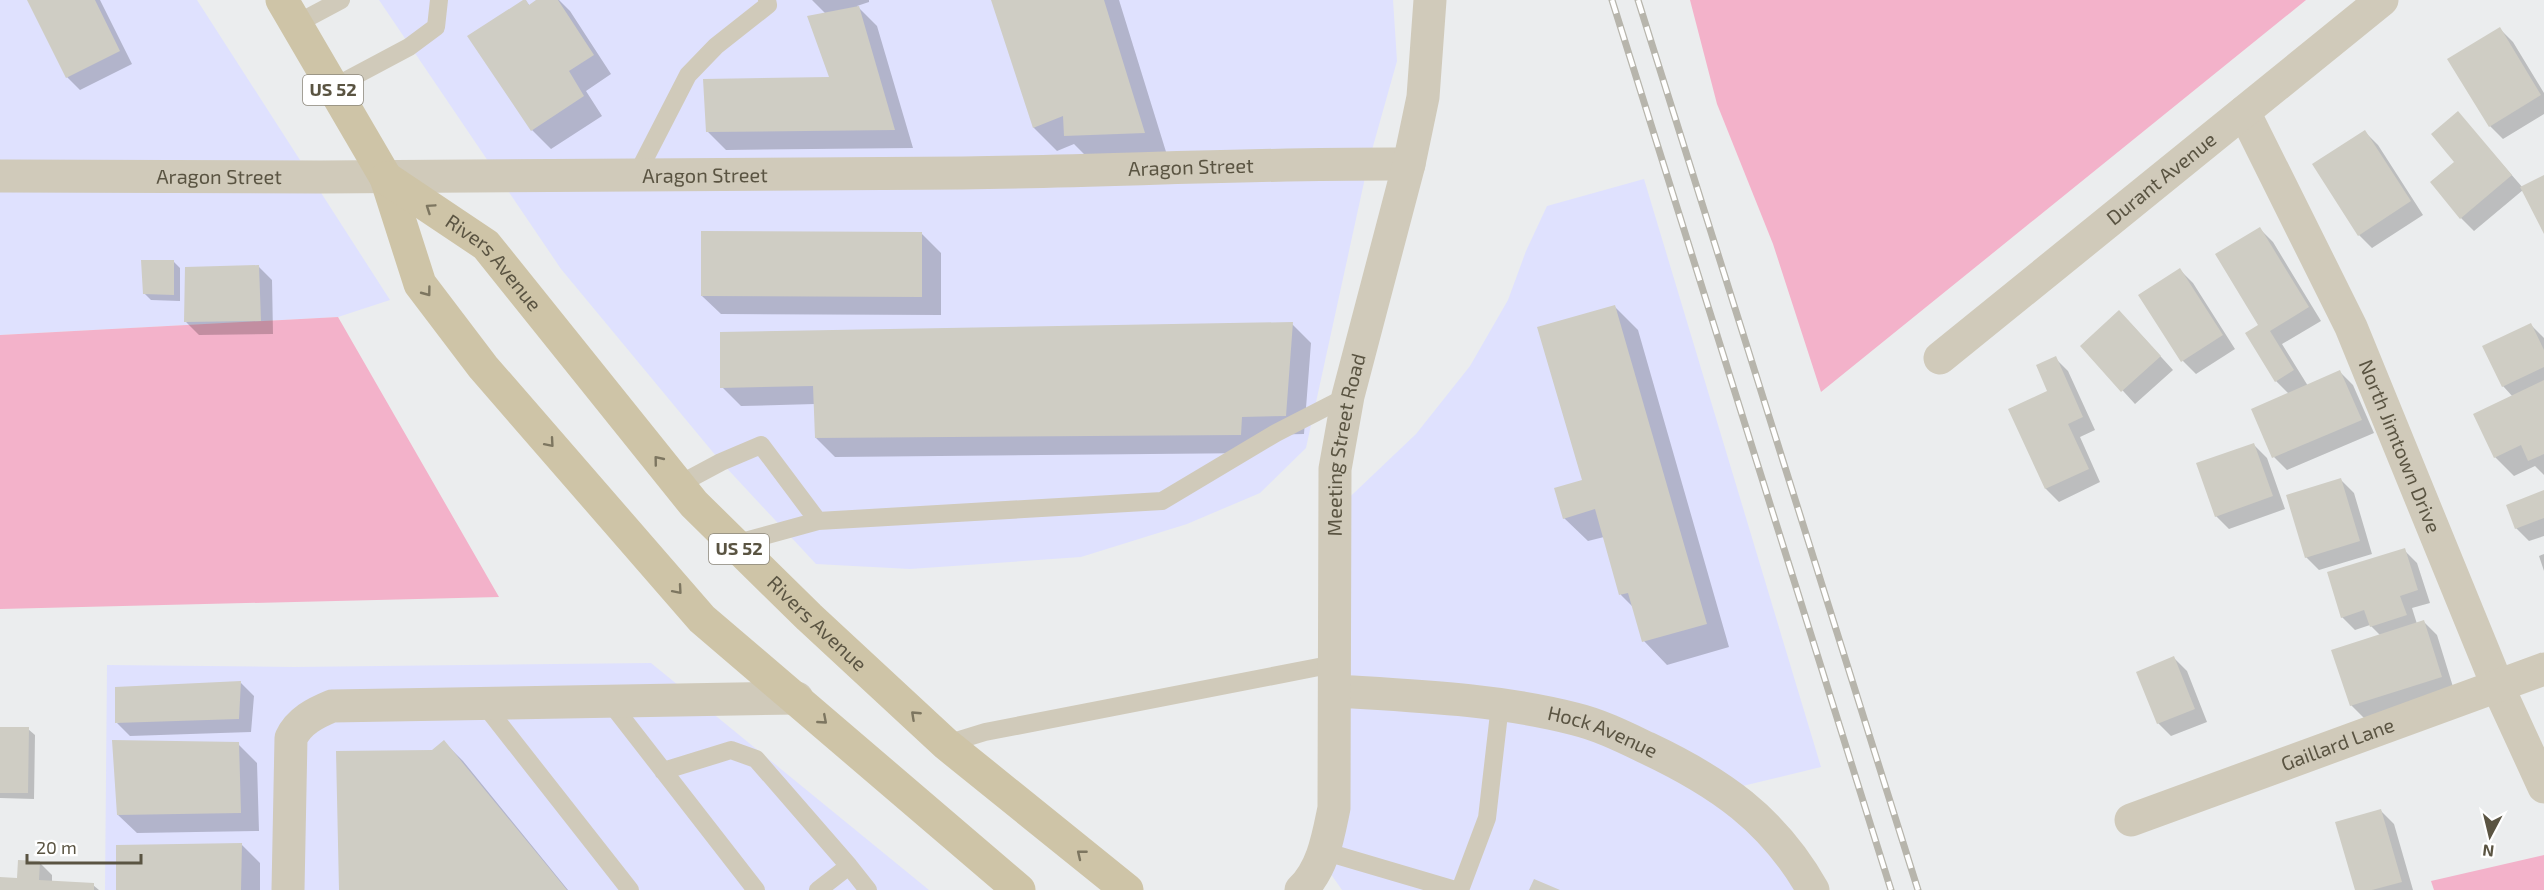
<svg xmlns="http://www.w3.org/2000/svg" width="2544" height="890" font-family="'Exo 2',sans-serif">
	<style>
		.commercial { fill: #dfe1fe }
		.green { fill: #f3b2ca }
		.shadow { fill: #0003 }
		.building { fill: #cfcdc4 }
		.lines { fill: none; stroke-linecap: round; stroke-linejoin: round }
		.service { stroke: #d0caba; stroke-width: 18 }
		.minor { stroke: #d0caba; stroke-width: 33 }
		.tertiary { stroke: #d0caba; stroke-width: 33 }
		.primary { stroke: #cec4a7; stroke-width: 33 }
		.rail-casing { stroke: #b7b5ac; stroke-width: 7 }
		.rail { stroke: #fff; stroke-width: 4.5; stroke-dasharray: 14; stroke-linecap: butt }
		.oneway { stroke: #7d7660 }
		.labels { text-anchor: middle; stroke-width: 6; stroke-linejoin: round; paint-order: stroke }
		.shield { fill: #fff; stroke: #8c877b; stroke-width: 1.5 }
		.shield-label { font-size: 18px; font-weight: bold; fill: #5a5442 }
		.street-label { font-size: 20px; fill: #5a5442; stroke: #fff }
	</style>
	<rect width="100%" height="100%" fill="#ebedee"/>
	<!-- commercial -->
	<path class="commercial" d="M0 0H197L390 300 338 317 0 335Z
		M379 0H1393L1397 61 1368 164 1306 448 1260 493 1187 524 1081 557 910 569 816 564 721 462 561 269Z
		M1644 179 1821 767 1726 790 1813 890H1342L1321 860 1334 512 1416 434 1470 366 1508 300 1526 251 1547 206Z
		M651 663 929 890H105L107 665 294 667Z"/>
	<!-- green -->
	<path class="green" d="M1690 0H2306L1821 392 1773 244 1717 104Z
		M338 317 499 597 0 609V335Z
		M2544 855V890H2434L2431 881Z"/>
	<!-- shadow -->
	<path class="shadow" d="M29 0H100L132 64 80 90 67 77Z
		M525 0 530 6 539 0H559L570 11 611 74 586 91 602 116 551 149 532 130 469 36Z
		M812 0H869V2L857 6 877 26 913 148 726 150 707 131 831 79 826 14Z
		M992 0H1119L1167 155 1089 159 1074 144 1057 151 1034 128Z
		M2500 29 2513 42 2544 93V114L2503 139 2490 126Z
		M2458 113 2523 188 2544 177V231L2523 190 2474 231 2461 218 2456 162Z
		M2365 132 2378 145 2423 215 2372 248 2359 235Z
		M2260 229 2273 242 2321 321 2282 344 2308 386 2340 372 2353 385 2374 433 2287 470 2274 457 2289 394 2276 381 2260 325Z
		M922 234 941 253V315L721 314 702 296Z
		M174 262 180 268V301L151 300 144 293Z
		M259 267 272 280 273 334 199 335 186 322Z
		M2180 270 2193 283 2235 349 2196 374 2183 361Z
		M1615 307 1638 330 1729 647 1667 665 1644 641 1634 608 1621 595 1604 537 1588 541 1564 518 1584 481Z
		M1292 324 1311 343 1304 434 1260 435 1259 453 835 457 816 438 815 404 741 406 722 387Z
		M2530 324 2544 338V475L2535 466 2514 476 2495 457 2513 397 2503 386Z
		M2132 325 2173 370 2135 404 2082 346Z
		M2055 358 2068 371 2095 430 2080 437 2100 482 2059 502 2046 489 2010 410 2049 392Z
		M2254 445 2267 458 2285 509 2229 529 2216 516Z
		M2341 480 2354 493 2372 554 2319 570 2306 557Z
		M2544 492V536L2529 541 2516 528Z
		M2404 550 2417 563 2430 603 2412 608 2417 624 2424 622 2437 635 2454 690 2364 718 2351 705 2381 636 2370 625 2355 630 2342 617Z
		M2544 554V571L2539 556Z
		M2174 658 2187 671 2207 722 2171 736 2158 723Z
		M241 683 254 696 251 732 130 736 117 723Z
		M0 729H28L35 735 34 799 0 798Z
		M444 742 463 761 568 890H340L433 752Z
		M238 744 257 763 259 831 137 833 118 815Z
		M2381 811 2394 824 2413 890H2356Z
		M241 844 260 863V890H117Z
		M39 862 52 875V882L93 885 99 890H0V879L19 880Z"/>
	<!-- building -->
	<path class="building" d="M27 0H95L120 51 66 78Z
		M523 0H526L529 5 536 0H558L594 55 569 71 584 96 531 131 467 36Z
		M991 0H1104L1145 133 1064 136 1063 116 1033 128Z
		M859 6 895 130 706 132 703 79 829 77 807 16Z
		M2500 27 2541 95 2489 127 2447 59Z
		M2458 111 2512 175 2460 219 2430 182 2454 162 2431 134Z
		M2365 130 2411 201 2358 236 2312 164Z
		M2544 175V234L2520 187Z
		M2260 227 2309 307 2270 331 2294 370 2275 382 2245 333 2258 325 2215 254Z
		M701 231 922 232V297L701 296Z
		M141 260H174V295L143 294Z
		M259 265 261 321 184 322 185 267Z
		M2180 268 2223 335 2181 362 2138 295Z
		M1615 305 1707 624 1642 642 1628 593 1619 595 1595 509 1563 519 1554 488 1582 480 1537 327Z
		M2119 310 2161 356 2121 392 2080 346Z
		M1293 322 1286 416 1242 417 1241 435 815 438 813 386 720 388V332Z
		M2531 323 2544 350V367L2502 387 2482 346Z
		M2056 356 2083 417 2068 424 2089 469 2045 489 2008 409 2047 391 2036 365Z
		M2340 370 2362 420 2272 458 2251 409Z
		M2544 380V454L2528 461 2521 445 2494 458 2473 414Z
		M2254 443 2273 496 2215 517 2196 463Z
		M2341 478 2360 541 2305 558 2286 495Z
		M2544 490V518L2515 529 2506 505Z
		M2405 548 2418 590 2400 596 2407 615 2370 627 2364 610 2341 618 2327 572Z
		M2424 620 2442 677 2350 706 2331 650Z
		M2174 656 2195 709 2157 724 2136 672Z
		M241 681 239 719 115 723V687Z
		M0 727H29L28 793H0Z
		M112 740 239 742 241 813 117 815Z
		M444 740 545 863 567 890H339L336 751 432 750Z
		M2381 809 2402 882 2372 890H2355L2335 822Z
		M242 843 241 890H116V845Z
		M18 860 40 861 39 880 94 883V890H0V877L17 878Z
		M1534 879 1560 890H1529Z"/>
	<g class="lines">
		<!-- service -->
		<path class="service" d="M296 24 341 0
			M332 88 409 47 436 27 439 0
			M636 176 688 75 716 46 768 5 767 0
			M678 485 721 462 761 445 818 521
			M734 544 818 521 1162 501 1276 433 1348 396
			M609 701 756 890
			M483 703 630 890
			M946 744 985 732 1334 664
			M663 771 731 750 756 759 849 866
			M1323 851 1455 890
			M818 890 849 866 868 890
			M1460 890 1487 818 1500 705"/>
		<!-- minor -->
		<g class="minor">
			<path id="s1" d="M2244 112 2351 327 2498 687 2544 787"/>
			<path id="s2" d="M0 176C321 178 642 177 963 173 1112 171 1260 163 1409 164"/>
			<path id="s3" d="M1940 358 2382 0"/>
			<path id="s4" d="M1335 691C1415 696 1497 699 1575 719 1600 725 1624 737 1647 748 1719 782 1773 819 1813 890"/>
			<path id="s5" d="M2131 820 2544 669"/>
			<path d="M288 890 291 738C299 721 315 713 332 706L797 698"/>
		</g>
		<!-- tertiary -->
		<path class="tertiary" id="s6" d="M1301 890C1323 869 1328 837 1334 808L1335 469 1348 396 1409 164 1423 97 1430 0"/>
		<!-- primary -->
		<g class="primary">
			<path d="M282 0 386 178 420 284 483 367 702 619 1019 890"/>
			<path id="s7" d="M386 178 486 245 694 504 809 617 946 744 1127 890"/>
		</g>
		<!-- rail casing -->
		<g class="rail-casing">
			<path id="rail" d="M1612 0 1891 890
				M1638 0 1918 890"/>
		</g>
		<!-- rail -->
		<use href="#rail" class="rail"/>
	</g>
	<!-- one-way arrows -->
	<defs><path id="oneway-chevron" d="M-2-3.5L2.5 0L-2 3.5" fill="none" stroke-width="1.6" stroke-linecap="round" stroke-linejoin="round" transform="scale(1.5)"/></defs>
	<g class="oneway">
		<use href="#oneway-chevron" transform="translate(430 208) rotate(-146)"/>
		<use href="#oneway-chevron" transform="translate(427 292) rotate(53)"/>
		<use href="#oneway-chevron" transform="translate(550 443) rotate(49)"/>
		<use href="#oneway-chevron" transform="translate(658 460) rotate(-129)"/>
		<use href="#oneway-chevron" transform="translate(678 590) rotate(49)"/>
		<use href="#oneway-chevron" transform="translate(915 715) rotate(-137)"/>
		<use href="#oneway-chevron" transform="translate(823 720) rotate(41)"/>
		<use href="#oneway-chevron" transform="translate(1081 854) rotate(-141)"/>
	</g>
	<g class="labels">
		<!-- shield labels -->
		<g class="shield">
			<rect x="303" y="75" width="60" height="30" rx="4.5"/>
			<rect x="709" y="534" width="60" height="30" rx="4.5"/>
		</g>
		<g class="shield-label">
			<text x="333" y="96">US 52</text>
			<text x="739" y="555">US 52</text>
		</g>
		<!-- street labels -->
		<g class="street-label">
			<text dy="7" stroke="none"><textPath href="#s2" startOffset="1191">Aragon Street</textPath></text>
			<text dy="7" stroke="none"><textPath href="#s2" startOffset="705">Aragon Street</textPath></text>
			<text dy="7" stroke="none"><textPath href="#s2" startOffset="219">Aragon Street</textPath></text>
			<text dy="7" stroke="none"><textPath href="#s3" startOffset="285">Durant Avenue</textPath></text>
			<text dy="7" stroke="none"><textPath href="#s7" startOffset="138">Rivers Avenue</textPath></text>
			<text dy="7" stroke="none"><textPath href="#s6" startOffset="454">Meeting Street Road</textPath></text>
			<text dy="7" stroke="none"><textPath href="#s1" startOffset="369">North Jimtown Drive</textPath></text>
			<text dy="7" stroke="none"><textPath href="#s7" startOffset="624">Rivers Avenue</textPath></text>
			<text dy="7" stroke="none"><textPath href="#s4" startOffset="272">Hock Avenue</textPath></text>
			<text dy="7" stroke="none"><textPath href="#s5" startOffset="220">Gaillard Lane</textPath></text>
		</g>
	</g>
	<!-- north arrow -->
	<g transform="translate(2490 836) rotate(187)" stroke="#ffffff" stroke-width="4.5" paint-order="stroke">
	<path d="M0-4.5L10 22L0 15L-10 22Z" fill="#5a5442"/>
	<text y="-9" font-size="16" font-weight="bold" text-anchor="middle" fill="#5a5442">N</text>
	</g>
	<!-- scale -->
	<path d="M27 854v9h114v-9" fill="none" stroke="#5a5442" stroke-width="3"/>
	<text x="36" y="854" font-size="18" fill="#5a5442" stroke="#ffffff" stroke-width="4.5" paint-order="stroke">20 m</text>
</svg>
